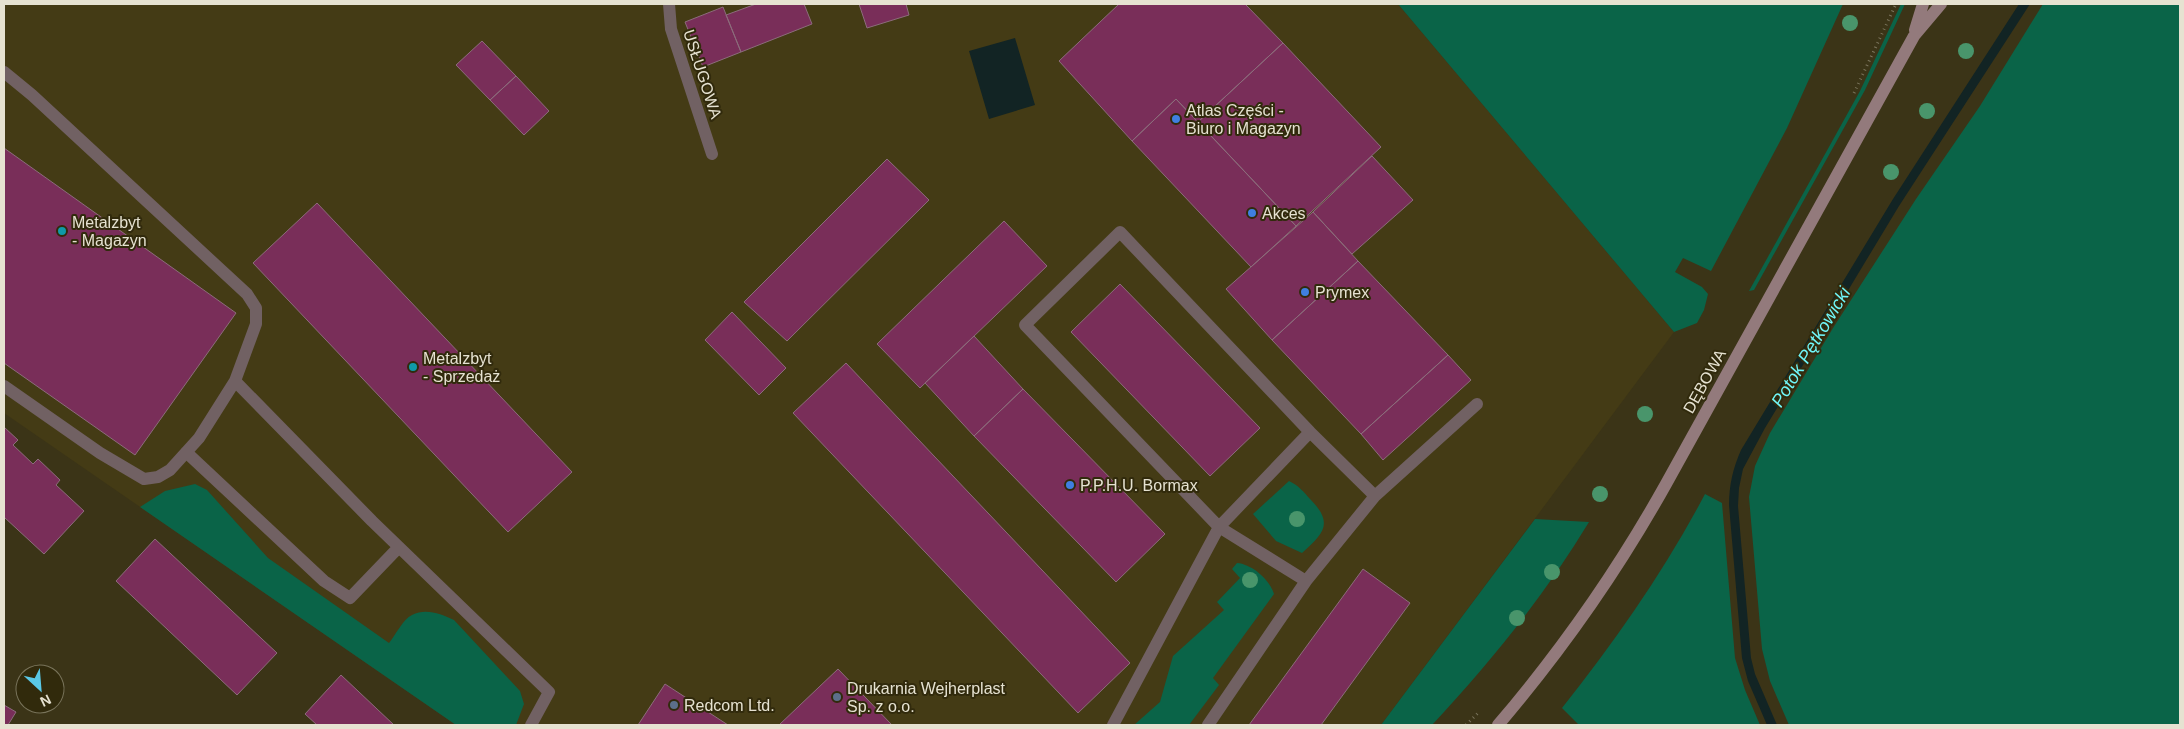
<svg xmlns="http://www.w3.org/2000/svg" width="2184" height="729" font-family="Arial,sans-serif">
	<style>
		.built { fill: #443b15 }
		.green { fill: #0a6448 }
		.water { fill: #122424 }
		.building { fill: #792e59; stroke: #8c6c7b }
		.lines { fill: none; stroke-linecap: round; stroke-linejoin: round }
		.path { stroke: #7b755d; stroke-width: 3; stroke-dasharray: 1 4; stroke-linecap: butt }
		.lane { stroke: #716163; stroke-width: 12 }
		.street { stroke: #716163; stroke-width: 12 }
		.secondary { stroke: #937a7c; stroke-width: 12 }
		.tree { fill: #49956b }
		.shop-dot { fill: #3f7fe0; stroke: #312a0c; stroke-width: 2 }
		.culture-dot { fill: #0f9aa8; stroke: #312a0c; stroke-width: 2 }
		.service-dot { fill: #5c6f8a; stroke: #312a0c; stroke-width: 2 }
		.labels { text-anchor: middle; stroke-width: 4; stroke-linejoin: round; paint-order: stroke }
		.street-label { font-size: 16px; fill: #e6e2d1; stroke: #312a0c }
		.poi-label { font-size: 16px; fill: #e6e2d1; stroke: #312a0c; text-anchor: start }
		.water-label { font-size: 18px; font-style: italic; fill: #70f6f9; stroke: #312a0c }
	</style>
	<rect width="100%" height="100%" fill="#3b3417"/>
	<!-- built -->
	<path class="built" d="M4 4H1398L1674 332 1381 725H456L4 413Z"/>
	<!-- green -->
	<path class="green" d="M1398 4H1843L1787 128 1711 271 1683 258 1675 272 1702 287 1708 294 1704 310 1697 323 1674 332Z
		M1901 4H1905L1865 90 1754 290 1749 291 1860 91Z
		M2043 4H2180V725H1789L1770 681 1762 649 1749 497 1755 466 1770 433 1833 328 1916 199 1980 106Z
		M1289 481C1298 485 1304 492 1310 499 1334 523 1324 533 1302 553L1276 541 1253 514Z
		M195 484 207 490 268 558 389 643C395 636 403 619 412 615 426 608 441 614 454 620L520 691 524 704 516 725H456L140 507 165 491Z
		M1705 494 1722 503 1735 658 1745 690 1760 725H1579L1562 708C1616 640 1665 570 1705 494Z
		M1535 519 1589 522C1545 595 1490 663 1432 725H1381Z
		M1237 563C1252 564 1270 580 1274 594L1213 678 1219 685 1189 725H1134L1160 702 1173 656 1224 610 1217 602 1240 578 1232 569Z"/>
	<!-- water -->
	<path class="water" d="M2019 4H2030L1899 206 1765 428 1743 469 1739 488 1738 506 1751 658 1755 674 1777 725H1767L1748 681 1742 658 1729 505C1729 485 1733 468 1741 450L1893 199Z
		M1015 38 1035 105 989 119 969 51Z"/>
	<!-- building -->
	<path class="building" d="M756 4H804L812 24 741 52 726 15Z
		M859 4H906L909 15 867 28Z
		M1119 4H1245L1283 43 1198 122 1176 99 1132 141 1059 61Z
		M723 7 741 52 703 67 685 22Z
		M482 41 516 76 490 100 456 65Z
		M1283 43 1381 147 1296 226 1198 122Z
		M516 76 549 111 524 135 490 100Z
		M1176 99 1296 226 1251 267 1132 141Z
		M4 148 236 313 135 455 4 363Z
		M1372 156 1413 200 1352 254 1313 212Z
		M887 159 929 200 787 341 744 302Z
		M317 203 572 472 508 532 253 263Z
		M1313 212 1358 261 1272 340 1226 289Z
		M1004 221 1047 266 920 388 877 344Z
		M1358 261 1448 355 1361 434 1272 340Z
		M1120 284 1260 428 1210 476 1071 332Z
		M732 312 786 368 759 395 705 340Z
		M974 336 1023 389 974 436 925 383Z
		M1448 355 1471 380 1383 460 1361 434Z
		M846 363 1130 663 1078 713 793 413Z
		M1023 389 1165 534 1116 582 974 436Z
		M4 427 18 440 13 445 33 464 38 459 60 480 56 485 84 511 44 554 4 517Z
		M155 539 277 653 237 695 116 581Z
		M1363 569 1410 603 1321 725H1249Z
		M838 669 892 725H779Z
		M341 675 394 725H317L305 714Z
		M665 684 728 725H638Z
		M4 705 16 712 8 725H4Z"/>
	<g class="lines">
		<!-- path -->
		<path class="path" d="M1854 93 1896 4
			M1466 725 1478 713"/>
		<!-- lane -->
		<path class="lane" d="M4 72 32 95 247 294 256 308V324L235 381 372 521 549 692 531 725
			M4 386 100 453 144 479 158 477 170 470 199 438 235 381
			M186 452 324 581 350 598 399 547
			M1306 581 1219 527 1025 325 1120 232 1310 432 1375 496
			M1113 725 1219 527 1310 432
			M1208 725 1306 581 1375 496 1477 404"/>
		<!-- street -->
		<path class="street" d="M669 4 671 29 712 154"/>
		<!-- secondary -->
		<path class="secondary" d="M1915 30 1923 4
			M1498 725C1562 650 1618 570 1666 484L1914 36 1941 4"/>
	</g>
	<!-- trees -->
	<g class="tree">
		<circle cx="1850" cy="23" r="8"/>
		<circle cx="1966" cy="51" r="8"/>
		<circle cx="1927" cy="111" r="8"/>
		<circle cx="1891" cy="172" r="8"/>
		<circle cx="1645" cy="414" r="8"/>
		<circle cx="1600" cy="494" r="8"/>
		<circle cx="1297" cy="519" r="8"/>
		<circle cx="1552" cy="572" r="8"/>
		<circle cx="1250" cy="580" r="8"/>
		<circle cx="1517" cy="618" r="8"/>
	</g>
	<!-- markers -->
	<g class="shop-dot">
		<circle cx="1176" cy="119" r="5"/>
		<circle cx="1252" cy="213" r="5"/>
		<circle cx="1305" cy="292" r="5"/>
		<circle cx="1070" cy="485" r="5"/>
	</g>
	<g class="culture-dot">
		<circle cx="62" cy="231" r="5"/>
		<circle cx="413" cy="367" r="5"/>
	</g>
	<g class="service-dot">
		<circle cx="837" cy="697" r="5"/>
		<circle cx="674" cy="705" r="5"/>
	</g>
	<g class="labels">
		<!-- street labels -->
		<g class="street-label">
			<text transform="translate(703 74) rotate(72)" y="6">USŁUGOWA</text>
			<text transform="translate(1704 381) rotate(-61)" y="6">DĘBOWA</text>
		</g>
		<!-- poi labels -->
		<g class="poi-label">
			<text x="1186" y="116">Atlas Części -<tspan x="1186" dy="18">Biuro i Magazyn</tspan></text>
			<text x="1262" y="219">Akces</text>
			<text x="72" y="228">Metalzbyt<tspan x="72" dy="18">- Magazyn</tspan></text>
			<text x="1315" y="298">Prymex</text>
			<text x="423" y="364">Metalzbyt<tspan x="423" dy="18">- Sprzedaż</tspan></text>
			<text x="1080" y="491">P.P.H.U. Bormax</text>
			<text x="847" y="694">Drukarnia Wejherplast<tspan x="847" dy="18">Sp. z o.o.</tspan></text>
			<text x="684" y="711">Redcom Ltd.</text>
		</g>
		<!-- water labels -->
		<g class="water-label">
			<text transform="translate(1811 347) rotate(-59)" y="6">Potok Pętkowicki</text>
		</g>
	</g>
	<!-- border -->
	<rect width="2184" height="729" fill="none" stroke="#e6e2d1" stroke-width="10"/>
	<!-- north arrow -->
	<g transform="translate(40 689) rotate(154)"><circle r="24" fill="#312a0c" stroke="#79745b"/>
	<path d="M0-4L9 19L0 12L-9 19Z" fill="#5ac8e6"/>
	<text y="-8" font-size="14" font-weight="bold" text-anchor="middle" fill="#e6e2d1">N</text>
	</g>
</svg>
